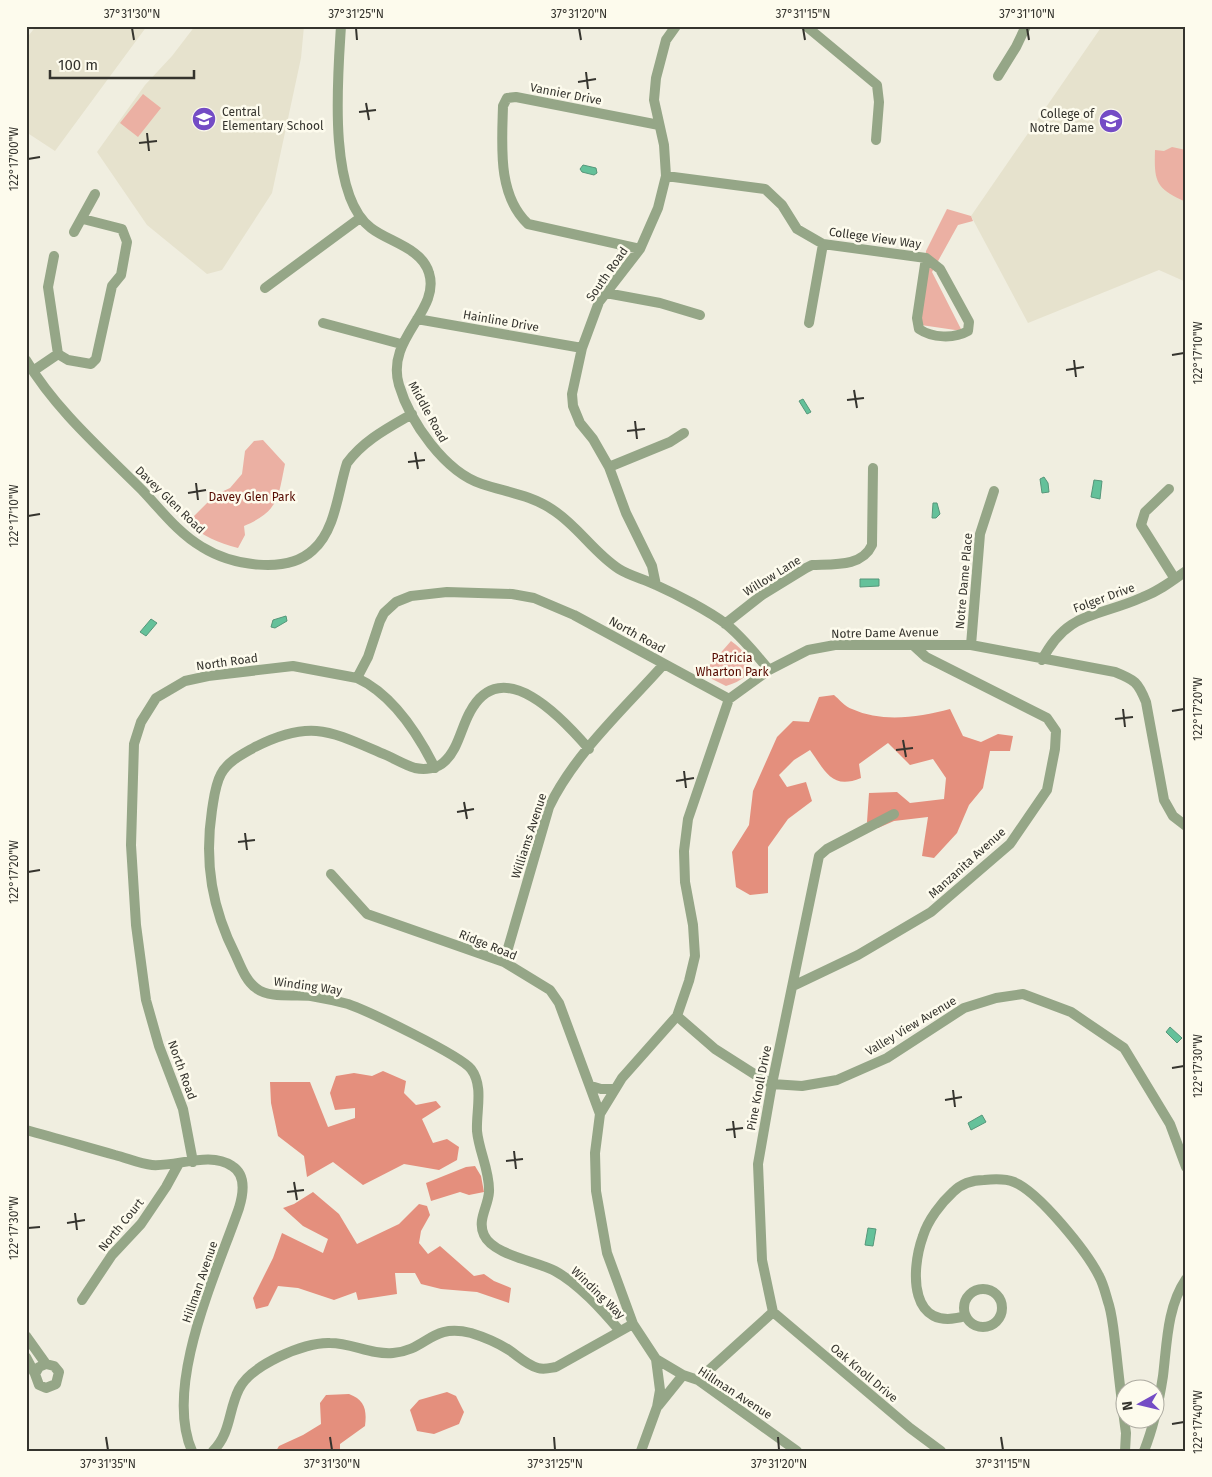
<svg xmlns="http://www.w3.org/2000/svg" width="1212" height="1477" font-family="'Fira Sans',sans-serif">
	<style>
		.built { fill: #e6e2cd }
		.green { fill: #ebb0a3 }
		.forest { fill: #e48f7d }
		.water { fill: #64c19a; stroke: #56977a }
		.lines { fill: none; stroke-linecap: round; stroke-linejoin: round }
		.street { stroke: #95a687; stroke-width: 10 }
		.ticks { fill: none; stroke: #35342e; stroke-width: 2 }
		.labels { text-anchor: middle; stroke-width: 5; stroke-linejoin: round; paint-order: stroke }
		.street-label { font-size: 12px; fill: #35342e; stroke: #fdfbed }
		.poi-label { font-size: 12px; fill: #35342e; stroke: #fdfbed; text-anchor: start }
		.park-label { font-size: 12px; fill: #560a00; stroke: #fdfbed }
		.neatline { fill: none; stroke: #35342e; stroke-width: 2 }
		.ticks-label { font-size: 12px; text-anchor: middle; fill: #35342e }
	</style>
	<rect width="100%" height="100%" fill="#f0eee0"/>
	<!-- built -->
	<path class="built" d="M36 26H147L55 151 26 132V39Z
		M195 26H304L301 58 272 193 222 270 207 274 147 225 97 152 145 85 172 56Z
		M1102 26H1186V282L1159 270 1028 323 971 216Z"/>
	<!-- green -->
	<path class="green" d="M143 94 161 108 138 137 120 123Z
		M1172 147 1186 150V202C1156 188 1154 183 1155 150L1164 151Z
		M947 209 971 216 973 221 958 225 932 272 962 331 921 325 926 251Z
		M263 440 285 464C278 498 279 511 244 526L245 535 238 548C218 543 203 536 187 523L215 495 230 488 242 474 245 451 254 441Z
		M731 641C756 659 758 676 726 686L702 674Z"/>
	<!-- forest -->
	<path class="forest" d="M834 695C839 699 845 707 852 709 883 723 919 717 950 709L963 736 981 742 998 734 1013 736 1010 751H990L983 788 969 805 957 833 934 858 922 856 928 817 894 821 878 828 867 822 869 793 897 792 910 803 944 799 946 778 933 759 910 765 888 743 859 764 861 778C832 790 826 772 810 750L794 760 779 775 787 787 806 782 812 801 788 819 768 847V893L750 895 736 887 732 852 749 825 753 791 777 737 793 721 809 722 819 697Z
		M383 1071 406 1081 404 1093 416 1105 436 1101 441 1107 422 1119 433 1143 447 1139 459 1147 457 1160 439 1170 404 1164 363 1185 333 1162 307 1177 304 1156 278 1136 271 1103 270 1082H310L328 1127 355 1118V1108L335 1110 330 1093 336 1076 354 1073 372 1076Z
		M475 1166 481 1176 484 1192 469 1195 460 1192 431 1201 426 1183 466 1167Z
		M313 1192 339 1214 357 1244 399 1224 419 1204 427 1206 430 1215 421 1231 419 1243 428 1254 440 1246 474 1276 484 1274 494 1281 511 1288 509 1303 477 1292 441 1289 421 1284 415 1273H395L397 1294 358 1300 356 1292 334 1300 298 1288 278 1286 268 1306 256 1309 253 1298 273 1258 282 1233 323 1253 328 1239 303 1226 283 1208 294 1204Z
		M447 1392 456 1396 464 1412 459 1424 434 1434 417 1431 410 1410 419 1400Z
		M349 1394C365 1400 367 1410 365 1426L340 1444V1451H276L279 1446 303 1435 321 1424 320 1403 326 1395Z"/>
	<!-- water -->
	<path class="water" d="M583 165 596 168 597 173 594 175 582 172 580 169Z
		M803 399 811 412 807 414 799 401Z
		M1044 477 1048 483 1049 492 1042 493 1040 479Z
		M1094 480 1102 481 1100 499 1091 497Z
		M933 503H937L940 514 936 518H932Z
		M860 579H879V586L860 587Z
		M286 616 287 621 275 628 271 627 273 620Z
		M151 619 157 623 146 636 140 632Z
		M1170 1027 1182 1038 1177 1043 1166 1032Z
		M982 1115 986 1122 971 1130 968 1123Z
		M868 1228 876 1229 873 1246 865 1245Z"/>
	<g class="lines">
		<!-- street -->
		<path class="street" d="M341 26C338 75 327 195 371 228 389 242 422 248 429 273 441 311 385 338 399 385 410 422 445 472 482 484 506 492 531 495 553 510 578 526 594 553 619 569 630 576 644 579 656 585 676 594 709 611 726 624 742 637 756 654 769 670
			M806 26 877 85 879 102 876 140
			M998 76 1016 47 1026 26
			M666 176 765 189 782 205 797 229 823 244 926 258
			M74 232 95 194
			M640 249 528 224C497 195 502 145 503 106L507 98 516 97 659 125
			M54 256 48 287 58 354
			M926 258 940 269 969 322 968 331C954 339 932 338 919 329L917 318Z
			M265 288 360 218
			M606 293 660 303 700 315
			M417 319 582 348
			M323 323 401 344
			M809 323 823 244
			M58 354 68 360 91 364 96 359 112 286 121 275 127 242 122 229 83 219
			M26 360C56 410 101 449 142 490 161 510 178 533 202 547 231 565 286 575 313 550 336 530 338 490 347 463 364 440 388 428 412 414
			M33 371 58 354
			M609 467 670 442 684 433
			M1169 489 1145 512 1141 525 1175 579
			M656 585 652 566 626 513 609 467 593 439 580 423 573 406 572 394 582 348 599 302 640 249 658 208 666 176 664 145 654 100 656 78 666 40 676 26
			M725 624 762 595 806 568 812 565C834 564 862 567 872 545L873 468
			M971 645 980 534 994 491
			M1042 660C1068 610 1097 618 1143 597 1159 591 1172 581 1186 571
			M357 678C392 694 418 734 435 768
			M589 749C563 719 502 652 470 712 461 728 458 750 444 762 437 769 424 770 415 768 405 765 395 759 386 755 332 732 312 718 255 747 243 754 228 761 221 774 215 785 214 798 212 810 204 863 212 909 236 956 241 967 246 981 256 988 269 999 296 994 311 996 323 998 337 1001 348 1004 368 1011 460 1055 471 1069 484 1086 476 1111 477 1131 479 1152 490 1171 489 1192 488 1207 477 1220 484 1235 493 1255 536 1261 555 1271 579 1284 602 1310 620 1331
			M331 874 367 914 504 962 550 990 559 1003 600 1114
			M504 962 549 807C575 753 624 709 664 664
			M793 986 858 955 931 912 1010 844 1047 790 1055 749 1056 731 1047 718 926 657 914 646
			M677 1016 715 1049 762 1079 772 1084 802 1086 837 1080 887 1058 964 1008 996 998 1023 994 1071 1012 1124 1048 1170 1124 1186 1167
			M591 1086 601 1089H614
			M26 1130C56 1138 86 1147 115 1155 127 1158 140 1164 152 1165 177 1167 210 1151 232 1166 247 1175 243 1195 239 1208 217 1272 163 1385 192 1451
			M193 1162 183 1109 159 1046 146 1000 136 925 131 845 134 744 141 722 156 698 185 681 208 676 293 666 357 678 368 657 380 621 384 613 396 602 411 596 447 592 512 594 534 598 574 615 729 699
			M964 1308a19 19 0 1 1 38 0a19 19 0 1 1-38 0Z
			M82 1300 112 1255 141 1224 166 1187 178 1165
			M773 1312 762 1260 758 1164 772 1084 819 856 827 849 894 814
			M773 1312 910 1428 941 1451
			M965 1316C910 1333 910 1272 923 1236 928 1220 941 1203 953 1192 961 1184 973 1180 984 1180 993 1179 1004 1178 1014 1182 1039 1192 1087 1252 1099 1276 1104 1285 1106 1296 1109 1305 1113 1319 1114 1335 1116 1350 1119 1378 1122 1405 1126 1433L1125 1451
			M26 1336 46 1364 54 1366 59 1372 56 1384 46 1388 39 1385 35 1374 39 1367 46 1364
			M26 1357 35 1374
			M656 1359 683 1375 698 1380 797 1451
			M698 1380 773 1312
			M658 1406 683 1375
			M213 1451C231 1433 228 1411 239 1389 251 1365 304 1342 330 1343 352 1343 371 1355 393 1353 428 1350 430 1323 471 1333 484 1337 498 1343 509 1350 518 1356 527 1365 538 1368 544 1370 550 1368 556 1367L633 1324
			M641 1451 657 1407 660 1390 656 1359 633 1324 607 1253 596 1191 595 1153 600 1114 622 1078 677 1016 689 981 695 956 693 925 685 882 684 851 688 819 729 699 769 670 808 650 835 645H971L1115 672C1135 680 1138 682 1146 702L1164 800 1173 816 1186 826
			M1144 1451C1154 1426 1159 1402 1163 1376 1167 1343 1167 1307 1186 1279"/>
	</g>
	<!-- ticks -->
	<path class="ticks" d="M132 28 134 40M356 28 357 40M579 28 581 40M803 28 805 40M1027 28 1029 40M586 72 588 89M578 82 596 79M366 103 369 120M359 112 376 110M147 133 149 151M139 143 157 141M28 159 40 157M1172 355 1184 353M1074 360 1076 377M1066 370 1084 367M854 390 857 408M847 400 864 398M635 421 637 439M627 431 645 429M415 452 418 469M408 462 425 460M196 483 198 500M188 493 206 490M28 516 40 514M1123 709 1125 727M1172 711 1184 709M1115 719 1133 717M903 740 906 757M896 750 913 748M684 771 686 788M676 781 694 778M464 802 467 819M457 812 474 809M245 833 247 850M238 842 255 840M28 872 40 870M1172 1068 1184 1066M953 1090 955 1107M945 1100 962 1097M733 1121 735 1138M726 1130 743 1128M514 1151 516 1169M506 1161 523 1159M294 1182 297 1200M287 1192 304 1190M75 1213 77 1230M67 1223 85 1220M28 1228 40 1227M1172 1424 1184 1422M106 1437 108 1450M330 1437 332 1450M554 1437 555 1450M778 1437 779 1450M1001 1437 1003 1450"/>
	<!-- icons -->
	<defs>
		<g id="school-disc" transform="scale(1.25)"><circle r="9.5" fill="#744cc5" stroke="#fdfbed"/><path d="M0-5L7-2L0 1L-7-2ZM-4 1L0 2.5L4 1V4Q0 6-4 4Z" fill="#fff"/></g>
		<g id="university-disc" transform="scale(1.25)"><circle r="9.5" fill="#744cc5" stroke="#fdfbed"/><path d="M0-5L7-2L0 1L-7-2ZM-4 1L0 2.5L4 1V4Q0 6-4 4Z" fill="#fff"/></g>
	</defs>
	<g fill-rule="evenodd">
		<use href="#school-disc" x="204" y="119"/>
		<use href="#university-disc" x="1111" y="121"/>
	</g>
	<g class="labels">
		<!-- street labels -->
		<g class="street-label">
			<text transform="translate(566 94) rotate(11)" y="4">Vannier Drive</text>
			<text transform="translate(875 238) rotate(8)" y="4">College View Way</text>
			<text transform="translate(607 274) rotate(-55)" y="4">South Road</text>
			<text transform="translate(501 321) rotate(10)" y="4">Hainline Drive</text>
			<text transform="translate(428 412) rotate(61)" y="4">Middle Road</text>
			<text transform="translate(170 500) rotate(44)" y="4">Davey Glen Road</text>
			<text transform="translate(772 576) rotate(-32)" y="4">Willow Lane</text>
			<text transform="translate(964 581) rotate(-85)" y="4">Notre Dame Place</text>
			<text transform="translate(1104 598) rotate(-20)" y="4">Folger Drive</text>
			<text transform="translate(885 633) rotate(-1)" y="4">Notre Dame Avenue</text>
			<text transform="translate(637 635) rotate(29)" y="4">North Road</text>
			<text transform="translate(227 662) rotate(-8)" y="4">North Road</text>
			<text transform="translate(529 836) rotate(-72)" y="4">Williams Avenue</text>
			<text transform="translate(967 863) rotate(-42)" y="4">Manzanita Avenue</text>
			<text transform="translate(488 945) rotate(22)" y="4">Ridge Road</text>
			<text transform="translate(308 986) rotate(8)" y="4">Winding Way</text>
			<text transform="translate(911 1026) rotate(-31)" y="4">Valley View Avenue</text>
			<text transform="translate(182 1070) rotate(70)" y="4">North Road</text>
			<text transform="translate(759 1088) rotate(-79)" y="4">Pine Knoll Drive</text>
			<text transform="translate(121 1225) rotate(-51)" y="4">North Court</text>
			<text transform="translate(200 1282) rotate(-71)" y="4">Hillman Avenue</text>
			<text transform="translate(598 1293) rotate(44)" y="4">Winding Way</text>
			<text transform="translate(864 1373) rotate(40)" y="4">Oak Knoll Drive</text>
			<text transform="translate(735 1393) rotate(33)" y="4">Hillman Avenue</text>
		</g>
		<!-- poi labels -->
		<g class="poi-label">
			<text x="222" y="116">Central<tspan x="222" dy="14">Elementary School</tspan></text>
			<text x="1094" y="118" text-anchor="end">College of<tspan x="1094" dy="14">Notre Dame</tspan></text>
		</g>
		<!-- park labels -->
		<g class="park-label">
			<text x="252" y="501">Davey Glen Park</text>
			<text x="732" y="662">Patricia<tspan x="732" dy="14">Wharton Park</tspan></text>
		</g>
	</g>
	<!-- border -->
	<rect width="1212" height="1477" fill="none" stroke="#fdfbed" stroke-width="55"/>
	<!-- north arrow -->
	<g transform="translate(1140 1404) rotate(262)"><circle r="24" fill="#fdfbed" stroke="#adaba1"/>
	<path d="M0-4L9 19L0 12L-9 19Z" fill="#744cc5"/>
	<text y="-8" font-size="14" font-weight="bold" text-anchor="middle" fill="#35342e">N</text>
	</g>
	<!-- scale -->
	<path d="M50 70v8h144v-8" fill="none" stroke="#35342e" stroke-width="2.5"/>
	<text x="58" y="70" font-size="15" fill="#35342e" stroke="#fdfbed" stroke-width="4" paint-order="stroke">100 m</text>
	<rect x="28" y="28" width="1156" height="1422" class="neatline"/>
	<g class="ticks-label">
		<text x="132" y="18">37°31'30"N</text>
		<text x="356" y="18">37°31'25"N</text>
		<text x="579" y="18">37°31'20"N</text>
		<text x="803" y="18">37°31'15"N</text>
		<text x="1027" y="18">37°31'10"N</text>
		<text transform="translate(14 159) rotate(-90)" y="4">122°17'00"W</text>
		<text transform="translate(1198 353) rotate(-90)" y="4">122°17'10"W</text>
		<text transform="translate(14 516) rotate(-90)" y="4">122°17'10"W</text>
		<text transform="translate(1198 709) rotate(-90)" y="4">122°17'20"W</text>
		<text transform="translate(14 872) rotate(-90)" y="4">122°17'20"W</text>
		<text transform="translate(1198 1066) rotate(-90)" y="4">122°17'30"W</text>
		<text transform="translate(14 1228) rotate(-90)" y="4">122°17'30"W</text>
		<text transform="translate(1198 1422) rotate(-90)" y="4">122°17'40"W</text>
		<text x="108" y="1468">37°31'35"N</text>
		<text x="332" y="1468">37°31'30"N</text>
		<text x="555" y="1468">37°31'25"N</text>
		<text x="779" y="1468">37°31'20"N</text>
		<text x="1003" y="1468">37°31'15"N</text>
	</g>
</svg>
